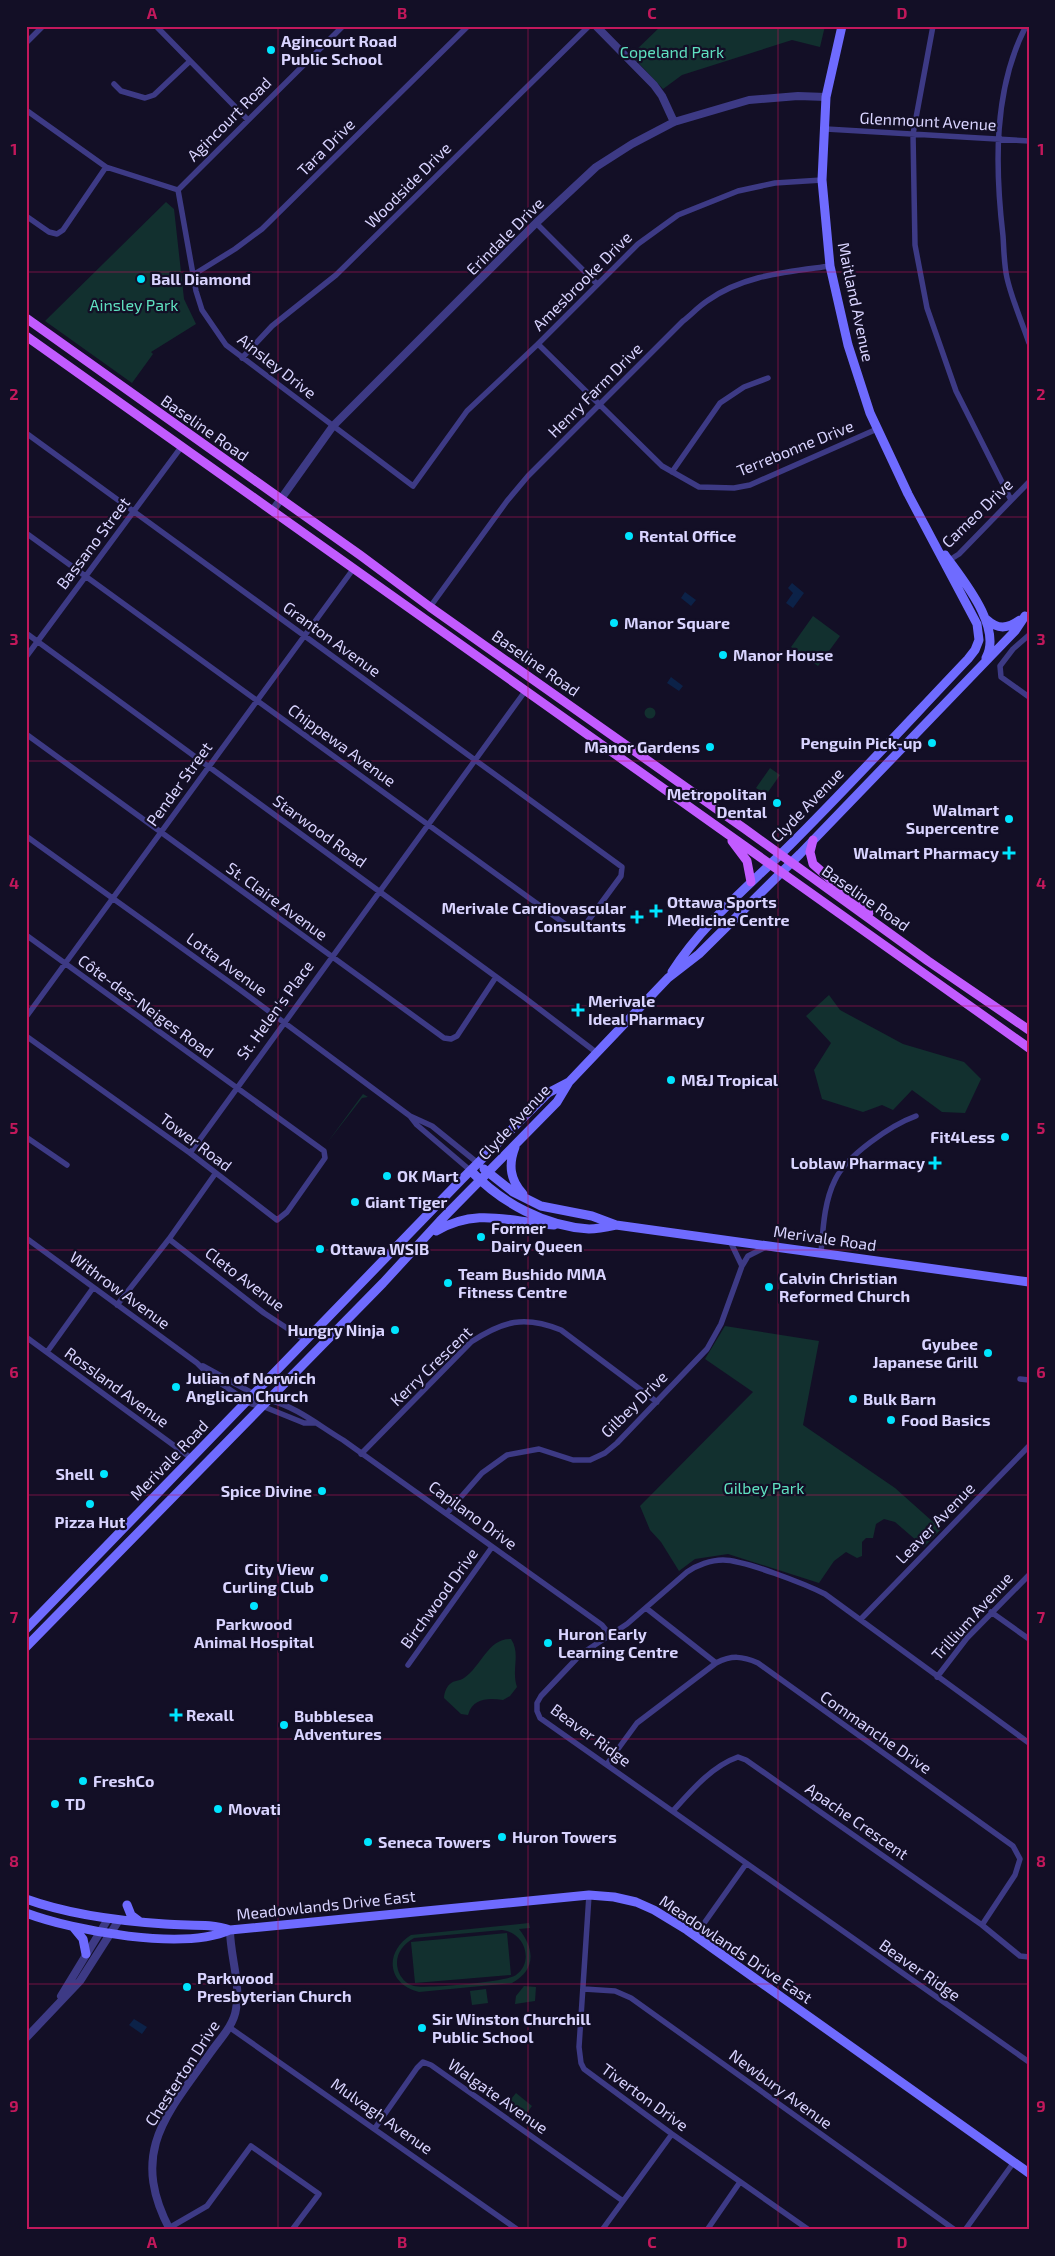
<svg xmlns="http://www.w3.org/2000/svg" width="1055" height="2256" font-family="'Exo 2',sans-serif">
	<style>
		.green { fill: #12302f; fill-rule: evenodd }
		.water { fill: #0c2248 }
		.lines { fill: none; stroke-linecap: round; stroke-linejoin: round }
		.minor { stroke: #3d3a85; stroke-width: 5.5 }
		.tertiary { stroke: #3d3a85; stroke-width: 8 }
		.secondary { stroke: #6f6bff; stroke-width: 9 }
		.primary { stroke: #c25bff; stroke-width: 9 }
		.grid { fill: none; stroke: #c2185b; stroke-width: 1; stroke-opacity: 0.55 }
		.poi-dot { fill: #00e5ff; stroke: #130f26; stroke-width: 2 }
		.labels { text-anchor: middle; stroke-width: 4.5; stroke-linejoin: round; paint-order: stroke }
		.poi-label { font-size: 16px; font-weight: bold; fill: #d9d4ff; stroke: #130f26; text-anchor: start }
		.park-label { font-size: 16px; fill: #5fe0c0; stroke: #130f26 }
		.street-label { font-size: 16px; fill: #d9d4ff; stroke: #130f26 }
		.neatline { fill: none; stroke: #c2185b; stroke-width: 2 }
		.grid-label { font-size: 16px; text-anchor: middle; font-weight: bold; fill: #c2185b }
	</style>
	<rect width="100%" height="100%" fill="#130f26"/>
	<!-- green -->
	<path class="green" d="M661 26H825L820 47 792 40 682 75 663 89 631 55Z
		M166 202 174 209 184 299 196 324 151 352 153 354 132 383 45 321Z
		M813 616 840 636 818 666 791 647Z
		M644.5 713a5.5 5.5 0 1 1 11 0a5.5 5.5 0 1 1-11 0Z
		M770 768 780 775 766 795 756 788Z
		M829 995 840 1010 903 1044 964 1062 981 1079 965 1113 942 1112 912 1090 893 1110 882 1105 863 1112 822 1099 814 1070 831 1043 806 1016Z
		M363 1094 368 1097 362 1098 327 1143Z
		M725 1326 819 1341 803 1425 895 1488 941 1529 924 1547 895 1522 884 1519 876 1524 873 1538H866L862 1542V1556L857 1558 846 1552 834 1561 819 1583 728 1554 695 1559 679 1571 661 1542 650 1530 640 1506 753 1392 705 1359Z
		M511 1639C521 1654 511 1670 517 1687L510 1696 503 1700C488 1698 473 1698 468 1715L461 1714 444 1698C444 1694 446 1687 450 1684 454 1680 460 1681 464 1678 481 1667 488 1638 511 1639Z
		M529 1923 530 1928 519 1929C535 1949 536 1970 512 1983L419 1992C387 1984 384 1952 411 1935ZM502 1930C524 1932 535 1961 516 1975 508 1982 425 1989 414 1986 406 1984 400 1977 398 1970 394 1956 402 1945 414 1938Z
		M507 1933 511 1975 415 1983 411 1942Z
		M524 1986 536 1987 535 2001 515 2004 516 1996Z
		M486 1989 488 2003 472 2005 470 1991Z
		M516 2093 532 2106 524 2117 507 2104Z"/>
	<!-- water -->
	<path class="water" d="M792 583 804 593 793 608 786 603 793 593 788 588Z
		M685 592 696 600 691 606 681 598Z
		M671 677 683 686 679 691 667 683Z
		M134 2019 147 2027 142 2034 129 2025Z"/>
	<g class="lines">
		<!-- minor -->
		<path class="minor" d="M156 26 248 120
			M933 26 913 134 915 245 927 308 956 391 1011 500
			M1026 26C993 90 995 167 1003 236 1004 250 1004 265 1007 278 1012 300 1022 322 1029 343
			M26 43 43 26
			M114 84 121 91 145 98 154 95 189 62
			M26 110 106 167 178 190
			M826 129 1029 141
			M178 190 196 291 202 310 226 345 413 486 467 411 538 344 638 244 678 215 738 191 775 183 822 180
			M178 190 343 26
			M26 216 49 232 57 234 63 230 106 167
			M536 223 597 284
			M193 275 235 249 262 229 468 26
			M538 344 662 466 699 487 734 488 750 485 877 429
			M242 358 272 326 336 275 589 26
			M26 433 622 867 621 876 585 925 580 930 572 929 26 533
			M672 472 720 403 744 387 768 378
			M948 561 959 554 1029 482
			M430 607 507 501 528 476 683 321C691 315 698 307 707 301 743 275 787 272 830 266
			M26 633 525 998 597 1053
			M1029 635 1013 649 1000 666 1001 677 1029 697
			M26 657 182 446
			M26 734 444 1038 451 1039 457 1036 496 977
			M26 836 239 989 410 1116 417 1125 471 1171
			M26 935 324 1151 325 1158 287 1212 277 1220 190 1153 26 1036
			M26 1017 354 568
			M410 1116 432 1126 479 1164
			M26 1137 67 1165
			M190 1153 526 690
			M26 1238 197 1363 211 1377 247 1401
			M169 1239 264 1313 305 1340
			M730 1241 742 1266
			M821 1253C823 1229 824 1202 835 1180 846 1156 891 1125 916 1116
			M117 1305 169 1239 215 1174
			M26 1337 191 1458
			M47 1352 93 1288
			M203 1366 254 1394
			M1020 1379 1029 1380
			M269 1400C297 1407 318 1425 343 1440L602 1625 610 1635
			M262 1406 304 1423H315
			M361 1454 471 1342C503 1321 524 1315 561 1330L657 1402
			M447 1513 482 1473 507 1455 539 1449 573 1460H590L605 1453 617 1443 707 1349 721 1324 742 1266 748 1256 766 1247
			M646 1608 716 1663
			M991 1612 1029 1639
			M861 1619 1029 1446
			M408 1665 492 1547
			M937 1677 967 1638 1029 1575
			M1029 1743 825 1594C805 1584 744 1560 723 1560 711 1560 697 1565 687 1572L627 1624 581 1654 541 1696 537 1703V1711L540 1718 1029 2062
			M607 1764 637 1723 716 1663C732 1655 742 1656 758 1663L1013 1846 1020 1859 1015 1875 982 1925
			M673 1811C691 1791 712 1766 738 1757L746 1760 982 1925 1020 1956 1029 1957
			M589 1895 579 2047 581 2063 584 2069 672 2134 809 2230
			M695 1936 746 1864
			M584 1989 615 1991 631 1998 955 2230
			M229 2027 518 2230
			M375 2128 417 2068 423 2062 431 2065 623 2201
			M169 2228 207 2206 251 2146 319 2194 292 2230
			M602 2230 672 2134
			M707 2230 740 2182
			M965 2230 1014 2162"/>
		<!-- tertiary -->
		<path class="tertiary" d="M596 26 654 85 662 96 674 122
			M273 510 333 426 536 223 596 167 632 144 674 122 749 100 798 96 826 97
			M247 1401 262 1406
			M61 1996 108 1919
			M26 2038 80 1981 119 1920
			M170 2230C129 2152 166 2115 211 2052 220 2039 234 2025 236 2009 241 1984 230 1955 230 1930"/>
		<!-- secondary -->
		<path class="secondary" d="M945 555C962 579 1003 627 986 658
			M986 619C998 630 1007 629 1020 620
			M672 972C703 923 749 886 790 845 851 784 909 721 968 659L975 650 979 640 977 624 908 494 870 413 848 345 830 266 822 180 826 97 842 26
			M515 1147C508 1165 510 1180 523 1194
			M484 1169 513 1192 541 1206 592 1216 616 1225 1029 1282
			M471 1171C502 1203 544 1226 589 1229 598 1229 607 1227 616 1225
			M436 1231C478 1207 509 1222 554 1225
			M26 1629 461 1180 548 1093 569 1082
			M26 1647 383 1283 440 1221 557 1102 569 1082 668 978 699 954 800 854 1015 631 1025 616
			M26 1899C70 1915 119 1921 165 1924 187 1926 210 1923 230 1930
			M127 1905 131 1915 139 1921
			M26 1913C74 1931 183 1951 230 1930L589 1895 614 1897 636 1902 654 1910 687 1930 1029 2173
			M74 1928 83 1939 86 1954"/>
		<!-- primary -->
		<path class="primary" d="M26 318 360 555 430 607 745 829 928 961 1029 1030
			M26 336 1029 1048
			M813 840 810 852 813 864 869 913
			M732 841 747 861 751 882"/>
	</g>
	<!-- grid -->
	<path class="grid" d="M278 26V2230M528 26V2230M778 26V2230M26 272H1029M26 517H1029M26 761H1029M26 1006H1029M26 1250H1029M26 1495H1029M26 1739H1029M26 1984H1029"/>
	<!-- markers -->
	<g class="poi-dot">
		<circle cx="271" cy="50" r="5"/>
		<circle cx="141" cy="279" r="5"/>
		<circle cx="629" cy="536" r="5"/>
		<circle cx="614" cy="623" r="5"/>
		<circle cx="723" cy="655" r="5"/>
		<circle cx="932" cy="743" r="5"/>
		<circle cx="710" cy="747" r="5"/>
		<circle cx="777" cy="803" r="5"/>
		<circle cx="1009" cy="819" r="5"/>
		<path d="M1006.5 845.5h5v5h5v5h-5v5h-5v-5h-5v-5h5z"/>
		<path d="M653.5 903.5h5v5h5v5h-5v5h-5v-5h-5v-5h5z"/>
		<path d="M634.5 909.5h5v5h5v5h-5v5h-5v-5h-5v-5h5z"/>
		<path d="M575.5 1002.5h5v5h5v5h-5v5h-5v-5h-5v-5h5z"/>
		<circle cx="671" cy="1080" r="5"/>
		<circle cx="1005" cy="1137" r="5"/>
		<path d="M932.5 1155.5h5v5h5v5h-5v5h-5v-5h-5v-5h5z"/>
		<circle cx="387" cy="1176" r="5"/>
		<circle cx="355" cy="1202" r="5"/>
		<circle cx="481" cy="1237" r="5"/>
		<circle cx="320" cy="1249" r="5"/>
		<circle cx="448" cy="1283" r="5"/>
		<circle cx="769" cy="1287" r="5"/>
		<circle cx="395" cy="1330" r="5"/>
		<circle cx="988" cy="1353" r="5"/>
		<circle cx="176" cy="1387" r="5"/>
		<circle cx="853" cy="1399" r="5"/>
		<circle cx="891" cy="1420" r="5"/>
		<circle cx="104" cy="1474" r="5"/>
		<circle cx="322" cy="1491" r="5"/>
		<circle cx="90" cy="1504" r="5"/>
		<circle cx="324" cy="1578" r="5"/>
		<circle cx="254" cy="1606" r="5"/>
		<circle cx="548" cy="1643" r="5"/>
		<path d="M173.5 1707.5h5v5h5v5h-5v5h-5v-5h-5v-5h5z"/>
		<circle cx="284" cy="1725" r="5"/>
		<circle cx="83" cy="1781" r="5"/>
		<circle cx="55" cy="1804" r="5"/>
		<circle cx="218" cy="1809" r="5"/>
		<circle cx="502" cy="1837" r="5"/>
		<circle cx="368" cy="1842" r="5"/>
		<circle cx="187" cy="1987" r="5"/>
		<circle cx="422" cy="2028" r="5"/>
	</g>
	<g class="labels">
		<!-- poi labels -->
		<g class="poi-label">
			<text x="281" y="47">Agincourt Road<tspan x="281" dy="18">Public School</tspan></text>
			<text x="151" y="285">Ball Diamond</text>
			<text x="639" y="542">Rental Office</text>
			<text x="624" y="629">Manor Square</text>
			<text x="733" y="661">Manor House</text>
			<text x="922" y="749" text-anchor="end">Penguin Pick-up</text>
			<text x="700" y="753" text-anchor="end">Manor Gardens</text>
			<text x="767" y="800" text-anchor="end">Metropolitan<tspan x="767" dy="18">Dental</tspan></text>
			<text x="999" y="816" text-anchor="end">Walmart<tspan x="999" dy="18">Supercentre</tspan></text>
			<text x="999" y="859" text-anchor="end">Walmart Pharmacy</text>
			<text x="667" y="908">Ottawa Sports<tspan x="667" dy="18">Medicine Centre</tspan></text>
			<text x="626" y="914" text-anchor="end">Merivale Cardiovascular<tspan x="626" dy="18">Consultants</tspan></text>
			<text x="588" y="1007">Merivale<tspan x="588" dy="18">Ideal Pharmacy</tspan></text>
			<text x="681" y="1086">M&amp;J Tropical</text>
			<text x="995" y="1143" text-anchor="end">Fit4Less</text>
			<text x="925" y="1169" text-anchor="end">Loblaw Pharmacy</text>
			<text x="397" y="1182">OK Mart</text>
			<text x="365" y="1208">Giant Tiger</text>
			<text x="491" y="1234">Former<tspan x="491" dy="18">Dairy Queen</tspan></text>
			<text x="330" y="1255">Ottawa WSIB</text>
			<text x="458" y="1280">Team Bushido MMA<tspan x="458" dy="18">Fitness Centre</tspan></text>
			<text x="779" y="1284">Calvin Christian<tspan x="779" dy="18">Reformed Church</tspan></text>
			<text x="385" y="1336" text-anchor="end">Hungry Ninja</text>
			<text x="978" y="1350" text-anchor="end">Gyubee<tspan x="978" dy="18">Japanese Grill</tspan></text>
			<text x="186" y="1384">Julian of Norwich<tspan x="186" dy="18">Anglican Church</tspan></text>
			<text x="863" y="1405">Bulk Barn</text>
			<text x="901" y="1426">Food Basics</text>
			<text x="94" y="1480" text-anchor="end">Shell</text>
			<text x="312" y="1497" text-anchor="end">Spice Divine</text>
			<text x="90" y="1528" text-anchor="middle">Pizza Hut</text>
			<text x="314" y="1575" text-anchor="end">City View<tspan x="314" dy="18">Curling Club</tspan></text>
			<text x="254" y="1630" text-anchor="middle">Parkwood<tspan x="254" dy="18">Animal Hospital</tspan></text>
			<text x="558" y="1640">Huron Early<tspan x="558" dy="18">Learning Centre</tspan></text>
			<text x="186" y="1721">Rexall</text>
			<text x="294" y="1722">Bubblesea<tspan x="294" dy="18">Adventures</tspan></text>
			<text x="93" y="1787">FreshCo</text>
			<text x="65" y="1810">TD</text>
			<text x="228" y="1815">Movati</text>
			<text x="512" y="1843">Huron Towers</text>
			<text x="378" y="1848">Seneca Towers</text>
			<text x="197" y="1984">Parkwood<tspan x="197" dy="18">Presbyterian Church</tspan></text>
			<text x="432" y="2025">Sir Winston Churchill<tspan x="432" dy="18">Public School</tspan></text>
		</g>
		<!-- park labels -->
		<g class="park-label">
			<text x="672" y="58">Copeland Park</text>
			<text x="134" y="311">Ainsley Park</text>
			<text x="764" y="1494">Gilbey Park</text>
		</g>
		<!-- street labels -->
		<g class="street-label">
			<text transform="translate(229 119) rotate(-45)" y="6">Agincourt Road</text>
			<text transform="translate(928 121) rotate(3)" y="6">Glenmount Avenue</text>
			<text transform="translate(326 147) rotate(-45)" y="6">Tara Drive</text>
			<text transform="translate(408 185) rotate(-45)" y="6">Woodside Drive</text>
			<text transform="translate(505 236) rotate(-45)" y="6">Erindale Drive</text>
			<text transform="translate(582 281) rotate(-45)" y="6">Amesbrooke Drive</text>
			<text transform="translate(856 302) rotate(78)" y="6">Maitland Avenue</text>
			<text transform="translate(277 366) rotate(38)" y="6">Ainsley Drive</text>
			<text transform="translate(595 390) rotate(-45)" y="6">Henry Farm Drive</text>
			<text transform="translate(205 428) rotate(35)" y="6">Baseline Road</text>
			<text transform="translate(795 448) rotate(-22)" y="6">Terrebonne Drive</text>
			<text transform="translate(977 513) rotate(-44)" y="6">Cameo Drive</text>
			<text transform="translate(93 543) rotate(-53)" y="6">Bassano Street</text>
			<text transform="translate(332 639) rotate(36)" y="6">Granton Avenue</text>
			<text transform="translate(536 663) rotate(35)" y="6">Baseline Road</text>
			<text transform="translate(342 745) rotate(36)" y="6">Chippewa Avenue</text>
			<text transform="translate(179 784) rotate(-54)" y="6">Pender Street</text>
			<text transform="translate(807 805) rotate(-46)" y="6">Clyde Avenue</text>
			<text transform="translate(320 831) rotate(36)" y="6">Starwood Road</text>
			<text transform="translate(866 898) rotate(35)" y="6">Baseline Road</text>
			<text transform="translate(277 901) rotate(36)" y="6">St. Claire Avenue</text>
			<text transform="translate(227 964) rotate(36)" y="6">Lotta Avenue</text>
			<text transform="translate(146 1006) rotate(36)" y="6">Côte-des-Neiges Road</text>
			<text transform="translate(275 1010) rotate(-54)" y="6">St. Helen's Place</text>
			<text transform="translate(514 1122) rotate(-47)" y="6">Clyde Avenue</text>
			<text transform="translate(196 1142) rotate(37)" y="6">Tower Road</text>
			<text transform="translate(825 1238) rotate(8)" y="6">Merivale Road</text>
			<text transform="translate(245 1279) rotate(37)" y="6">Cleto Avenue</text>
			<text transform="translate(120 1290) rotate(36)" y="6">Withrow Avenue</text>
			<text transform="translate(431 1366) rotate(-44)" y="6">Kerry Crescent</text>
			<text transform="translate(117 1387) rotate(36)" y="6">Rossland Avenue</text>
			<text transform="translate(634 1404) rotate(-45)" y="6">Gilbey Drive</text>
			<text transform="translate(169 1460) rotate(-46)" y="6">Merivale Road</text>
			<text transform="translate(473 1515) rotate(36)" y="6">Capilano Drive</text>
			<text transform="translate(935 1523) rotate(-46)" y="6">Leaver Avenue</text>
			<text transform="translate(439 1598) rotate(-54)" y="6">Birchwood Drive</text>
			<text transform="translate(972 1616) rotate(-48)" y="6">Trillium Avenue</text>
			<text transform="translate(876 1732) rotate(35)" y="6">Commanche Drive</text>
			<text transform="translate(591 1735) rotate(36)" y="6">Beaver Ridge</text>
			<text transform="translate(857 1821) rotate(35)" y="6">Apache Crescent</text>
			<text transform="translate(326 1905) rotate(-6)" y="6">Meadowlands Drive East</text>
			<text transform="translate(736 1949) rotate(34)" y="6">Meadowlands Drive East</text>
			<text transform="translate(920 1970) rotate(35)" y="6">Beaver Ridge</text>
			<text transform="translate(182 2073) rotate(-57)" y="6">Chesterton Drive</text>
			<text transform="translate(781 2089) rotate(36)" y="6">Newbury Avenue</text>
			<text transform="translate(498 2096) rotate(35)" y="6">Walgate Avenue</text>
			<text transform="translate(645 2097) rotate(36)" y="6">Tiverton Drive</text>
			<text transform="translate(382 2116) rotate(35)" y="6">Mulvagh Avenue</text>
		</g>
	</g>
	<!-- border -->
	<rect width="1055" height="2256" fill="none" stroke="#130f26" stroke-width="55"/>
	<rect x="28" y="28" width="1000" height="2200" class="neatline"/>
	<g class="grid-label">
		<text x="152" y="19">A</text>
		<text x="402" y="19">B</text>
		<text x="652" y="19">C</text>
		<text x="902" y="19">D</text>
		<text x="14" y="155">1</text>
		<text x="1041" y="155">1</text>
		<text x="14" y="400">2</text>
		<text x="1041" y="400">2</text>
		<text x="14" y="645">3</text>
		<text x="1041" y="645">3</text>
		<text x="14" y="889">4</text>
		<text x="1041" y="889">4</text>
		<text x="14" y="1134">5</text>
		<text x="1041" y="1134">5</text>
		<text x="14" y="1378">6</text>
		<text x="1041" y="1378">6</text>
		<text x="14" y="1623">7</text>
		<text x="1041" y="1623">7</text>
		<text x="14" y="1867">8</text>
		<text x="1041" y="1867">8</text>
		<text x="14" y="2112">9</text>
		<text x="1041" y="2112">9</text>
		<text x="152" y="2248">A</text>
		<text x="402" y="2248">B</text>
		<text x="652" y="2248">C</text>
		<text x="902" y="2248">D</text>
	</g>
</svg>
